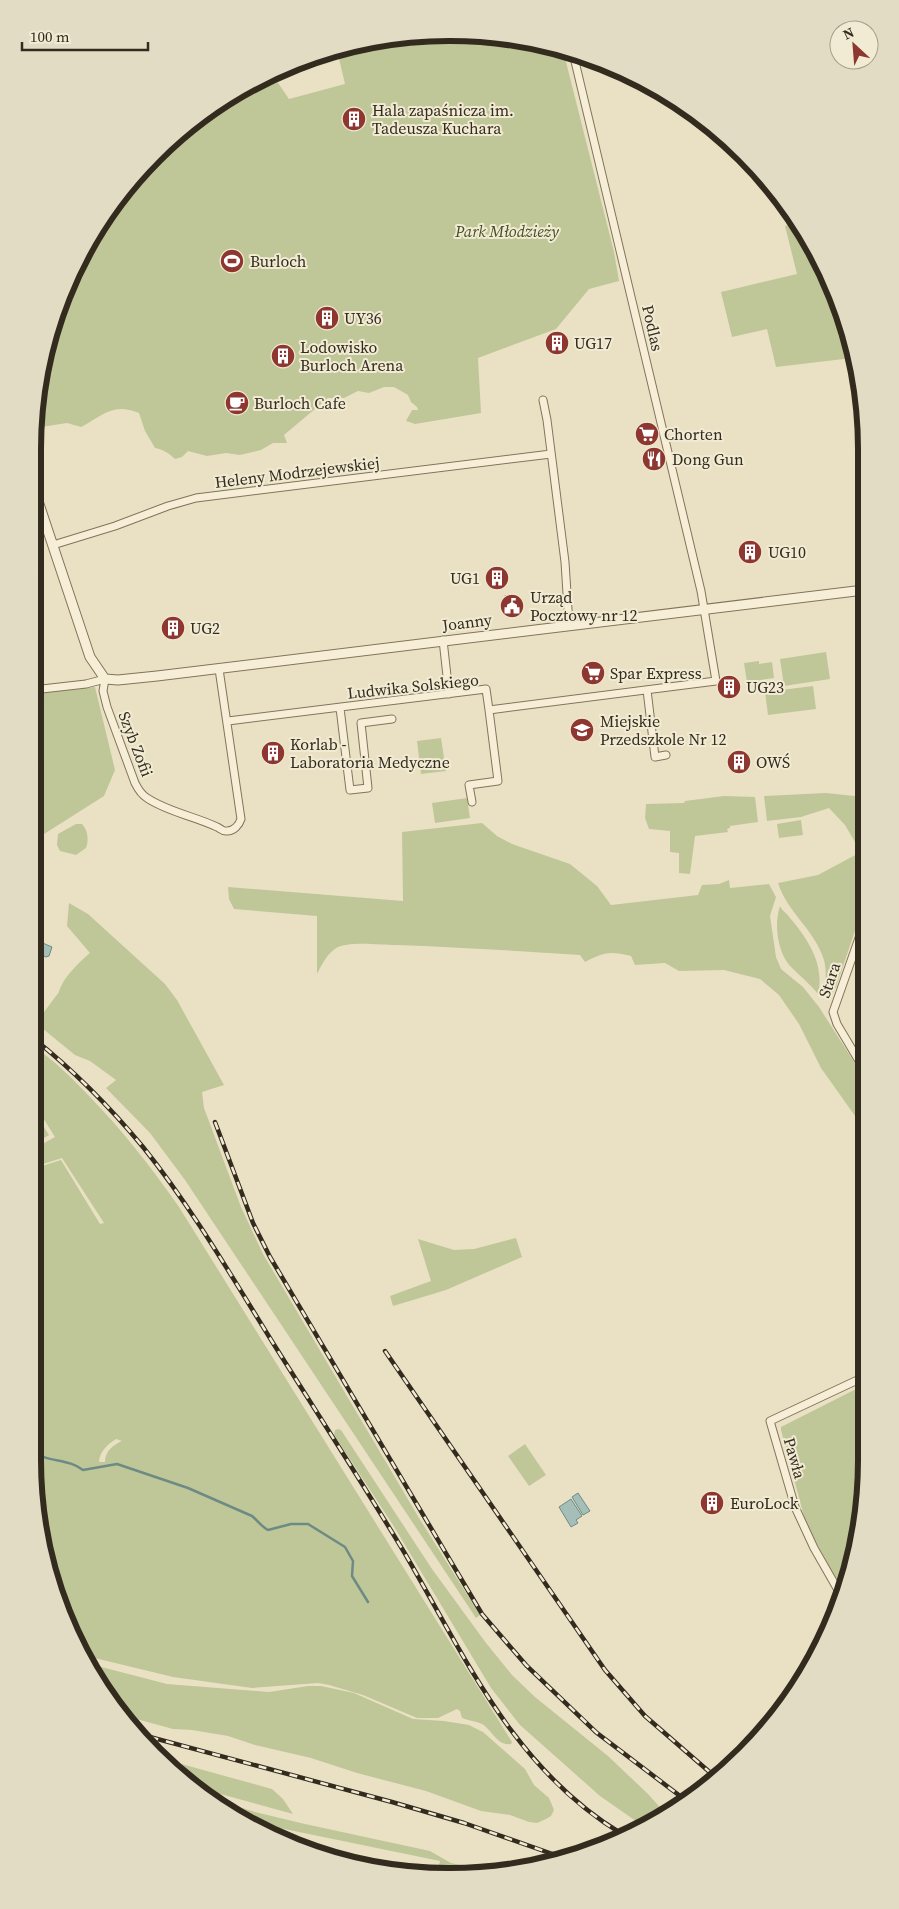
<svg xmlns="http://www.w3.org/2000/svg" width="899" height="1909" font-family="'Source Serif 4',serif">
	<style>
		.green { fill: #bfc798; fill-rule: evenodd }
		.water { fill: #a5beb8; stroke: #6d8b85 }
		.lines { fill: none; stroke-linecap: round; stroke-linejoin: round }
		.stream { stroke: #6d8b85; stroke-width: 2.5 }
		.minor-casing { stroke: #83735c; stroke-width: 9 }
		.tertiary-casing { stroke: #83735c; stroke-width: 11 }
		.minor { stroke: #f6eed6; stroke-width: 7 }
		.tertiary { stroke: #f6eed6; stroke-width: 9 }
		.rail-casing { stroke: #342b1f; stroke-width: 4.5 }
		.rail { stroke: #f2ebd3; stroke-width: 2.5; stroke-dasharray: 8; stroke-linecap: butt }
		.labels { text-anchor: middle; stroke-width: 4; stroke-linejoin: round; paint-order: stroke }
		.poi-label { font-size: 16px; fill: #342b1f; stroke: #f2ebd3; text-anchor: start }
		.park-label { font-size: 16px; font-style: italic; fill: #424f27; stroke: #f2ebd3 }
		.street-label { font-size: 16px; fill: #342b1f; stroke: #f2ebd3 }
		.rim { fill: none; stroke: #342b1f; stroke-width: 6 }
	</style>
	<rect width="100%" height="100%" fill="#eae1c4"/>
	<!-- green -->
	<path class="green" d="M449 33 531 40 563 50 614 252 619 281 589 289 556 329 478 358 481 413 415 424 406 421 412 410H418L417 407 411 402 408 395 394 387H384L369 393 358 391 344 398H328L284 435 287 443H273L261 450 240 455 226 453 207 456 188 451 182 457 175 459C170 454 162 449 155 448L145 431 139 413C113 402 102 416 81 427L67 423 35 428 40 368 64 290 103 218 154 155 218 103 272 74 289 99 345 84 337 50 368 41Z
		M796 223 835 290 863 395V410L852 358 776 367 767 329 732 337 721 292 797 274 785 226Z
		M826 652 830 679 784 686 780 659Z
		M759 661V664L772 662 774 678 747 682 744 663Z
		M813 686 816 709 768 715 765 692Z
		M95 687 115 770 104 796 33 841V694Z
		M441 738 446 771 421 774 417 741Z
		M826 793 864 797V832L855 842 845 825 829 808 801 817 767 821 764 796Z
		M724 796 755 797 758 822 730 826V828L727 829 728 832 695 836 690 874 679 873V853L670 852V831L649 829 645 818 646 804 684 803 685 801Z
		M467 798 470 818 435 823 432 803Z
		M801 820 803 835 779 838 777 824Z
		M482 823 497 836 512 844 570 864 597 886 611 905 698 895 702 885 719 884 729 880 730 888 769 884 776 897 770 916 776 957 781 969 803 987 819 1007 865 1079V1130L821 1068 799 1024 779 995 760 979 724 970 679 971 665 963 635 965 631 956C610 951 604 952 585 962L580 955C518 951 457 947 396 945 381 945 352 941 338 947 328 952 322 964 317 974V916L234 909 229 899 228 887 403 901 402 832Z
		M76 824H82C88 830 89 840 86 848L76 855 60 851 57 845 58 834Z
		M861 852 864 853 865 884 860 916 836 987 830 996 826 995C825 983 827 971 824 960 815 930 787 912 778 883L818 875Z
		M69 903 88 914 165 984 177 1000 224 1085 202 1092 204 1108 241 1207 263 1254 419 1518 480 1615 476 1618 185 1180 150 1133 106 1088 116 1080 90 1061 75 1055 37 1024 38 1020 59 992C62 979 80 961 90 953L67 926Z
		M780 906C782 911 787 913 790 918 808 939 825 965 818 994 809 983 799 975 790 966 777 951 774 923 780 906Z
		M33 1046C54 1060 72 1078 90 1097 123 1131 152 1168 179 1207L512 1742 511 1744C497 1746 493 1731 482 1724 476 1721 469 1721 462 1718L460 1711 457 1709 438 1718H417L363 1695 329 1685 318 1683 252 1688 173 1677 82 1655 55 1594 33 1459V1109L49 1135 33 1145 39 1167 61 1160 100 1224 104 1223 62 1158 43 1164 37 1147 55 1137 33 1102ZM116 1439 122 1441C113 1445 105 1451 105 1462H99C100 1451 107 1445 116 1439Z
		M516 1238 522 1257 446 1290 393 1306 390 1296 431 1281 418 1239 454 1250 474 1249Z
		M866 1384V1460L858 1541 843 1591 806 1524 781 1430V1427Z
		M338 1429 341 1430 432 1569 486 1643 512 1675 535 1697 608 1756 648 1794 666 1814 658 1821 643 1826 600 1796 520 1725 491 1688 393 1525 334 1435 335 1430Z
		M525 1444 546 1475 529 1486 508 1456Z
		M86 1663 167 1684 269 1692 308 1686H321L354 1693 413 1719 444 1721 469 1725 483 1732 525 1769 534 1785 549 1798 554 1810 551 1816 546 1819 537 1823 529 1822 510 1815 481 1811 426 1791 357 1773 311 1758 255 1745 228 1736 192 1730 173 1729 122 1715Z
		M167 1760 272 1789 283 1799 293 1814 202 1789Z
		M214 1799 255 1812 305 1824 430 1851 451 1863 490 1872 449 1876 428 1874 437 1872 440 1861 240 1820Z"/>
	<!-- water -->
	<path class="water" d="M38 941 52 947 49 956 46 957 36 953 35 946Z
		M578 1493 590 1511 583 1515 572 1497Z
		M571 1499 582 1516 576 1520 578 1523 571 1527 559 1507Z"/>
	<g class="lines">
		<!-- stream -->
		<path class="stream" d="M33 1451C47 1463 68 1458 83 1470L117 1464 188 1488 252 1516C258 1521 262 1527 268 1530L291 1524H308L345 1547 353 1561 352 1576 368 1602"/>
		<!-- minor casing -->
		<g class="minor-casing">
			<path id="minor" d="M543 400 547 420 565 562 569 625
				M53 545 115 526 168 506 196 498 551 454
				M443 640 449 694
				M33 690 86 684 105 679 103 691 107 707 135 783C138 789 142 795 147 798 168 812 194 816 217 827 220 828 223 832 227 831 234 831 239 825 241 819L219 669
				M647 690 655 757 666 755
				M340 708 350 790 368 788 361 723 392 719
				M228 721 486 689 489 710 716 681 701 591 573 53
				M472 802 469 785 498 781 489 710
				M865 921 833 1012 837 1024 865 1071
				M842 1597 814 1548 795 1507 770 1421 866 1376"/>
		</g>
		<!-- tertiary casing -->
		<g class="tertiary-casing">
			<path id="tertiary" d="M33 486 90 657 105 679 118 680 157 676 864 590"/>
		</g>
		<!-- minor -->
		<use href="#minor" class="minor"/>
		<!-- tertiary -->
		<use href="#tertiary" class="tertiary"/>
		<!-- rail casing -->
		<g class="rail-casing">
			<path id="rail" d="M33 1038C73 1070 110 1107 143 1147 192 1208 232 1277 273 1343 317 1413 362 1482 404 1552 466 1658 513 1768 622 1834
				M215 1122 253 1223 270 1257 482 1614 526 1665 597 1733 684 1799
				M385 1351 605 1670 645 1716 713 1775
				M135 1733 392 1802 464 1823 561 1857"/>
		</g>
		<!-- rail -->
		<use href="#rail" class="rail"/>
	</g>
	<!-- icons -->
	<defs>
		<g id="building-disc" transform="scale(1.25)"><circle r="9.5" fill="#8e3630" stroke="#f2ebd3"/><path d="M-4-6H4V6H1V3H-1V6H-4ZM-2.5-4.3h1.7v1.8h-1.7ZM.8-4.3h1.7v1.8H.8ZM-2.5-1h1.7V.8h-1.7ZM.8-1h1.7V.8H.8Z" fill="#fff"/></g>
		<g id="stadium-disc" transform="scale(1.25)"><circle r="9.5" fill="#8e3630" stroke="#f2ebd3"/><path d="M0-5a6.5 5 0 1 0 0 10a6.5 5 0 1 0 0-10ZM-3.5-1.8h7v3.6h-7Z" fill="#fff"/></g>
		<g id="cafe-disc" transform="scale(1.25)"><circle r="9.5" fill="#8e3630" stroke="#f2ebd3"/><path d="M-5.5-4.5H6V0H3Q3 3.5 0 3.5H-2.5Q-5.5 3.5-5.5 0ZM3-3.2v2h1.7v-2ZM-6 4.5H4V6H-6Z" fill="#fff"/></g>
		<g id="supermarket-disc" transform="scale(1.25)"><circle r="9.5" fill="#8e3630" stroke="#f2ebd3"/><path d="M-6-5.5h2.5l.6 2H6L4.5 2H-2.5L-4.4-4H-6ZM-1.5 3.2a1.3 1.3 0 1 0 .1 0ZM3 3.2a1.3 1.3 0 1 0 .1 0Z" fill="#fff"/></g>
		<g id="restaurant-disc" transform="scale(1.25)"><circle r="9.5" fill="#8e3630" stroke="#f2ebd3"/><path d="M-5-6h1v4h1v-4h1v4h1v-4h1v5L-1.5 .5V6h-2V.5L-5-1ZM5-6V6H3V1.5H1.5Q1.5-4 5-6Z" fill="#fff"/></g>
		<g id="civic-disc" transform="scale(1.25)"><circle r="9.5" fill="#8e3630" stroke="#f2ebd3"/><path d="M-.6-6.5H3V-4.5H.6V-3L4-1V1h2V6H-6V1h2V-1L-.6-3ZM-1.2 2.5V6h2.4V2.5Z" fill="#fff"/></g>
		<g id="school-disc" transform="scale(1.25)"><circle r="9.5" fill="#8e3630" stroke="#f2ebd3"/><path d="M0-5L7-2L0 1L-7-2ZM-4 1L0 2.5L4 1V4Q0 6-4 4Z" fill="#fff"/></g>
	</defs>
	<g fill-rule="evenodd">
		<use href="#building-disc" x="354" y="119"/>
		<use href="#stadium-disc" x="232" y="261"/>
		<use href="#building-disc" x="327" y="318"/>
		<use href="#building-disc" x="557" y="343"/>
		<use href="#building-disc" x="283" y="356"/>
		<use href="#cafe-disc" x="237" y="403"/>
		<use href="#supermarket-disc" x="647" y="434"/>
		<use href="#restaurant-disc" x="654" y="459"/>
		<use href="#building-disc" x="750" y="552"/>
		<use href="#building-disc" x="497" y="578"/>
		<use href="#civic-disc" x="512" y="606"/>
		<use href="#building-disc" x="173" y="628"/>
		<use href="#supermarket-disc" x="593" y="673"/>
		<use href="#building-disc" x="729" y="687"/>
		<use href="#school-disc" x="582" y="730"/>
		<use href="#building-disc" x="273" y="753"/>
		<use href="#building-disc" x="739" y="762"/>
		<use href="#building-disc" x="712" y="1503"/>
	</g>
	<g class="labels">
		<!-- poi labels -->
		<g class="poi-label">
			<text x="372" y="116">Hala zapaśnicza im.<tspan x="372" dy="18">Tadeusza Kuchara</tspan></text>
			<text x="250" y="267">Burloch</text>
			<text x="344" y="324">UY36</text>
			<text x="574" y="349">UG17</text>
			<text x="300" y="353">Lodowisko<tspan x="300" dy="18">Burloch Arena</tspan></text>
			<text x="254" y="409">Burloch Cafe</text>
			<text x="664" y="440">Chorten</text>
			<text x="672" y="465">Dong Gun</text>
			<text x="768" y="558">UG10</text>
			<text x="480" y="584" text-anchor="end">UG1</text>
			<text x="530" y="603">Urząd<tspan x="530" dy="18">Pocztowy nr 12</tspan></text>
			<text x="190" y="634">UG2</text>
			<text x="610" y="679">Spar Express</text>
			<text x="746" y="693">UG23</text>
			<text x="600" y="727">Miejskie<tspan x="600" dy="18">Przedszkole Nr 12</tspan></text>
			<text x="290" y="750">Korlab -<tspan x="290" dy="18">Laboratoria Medyczne</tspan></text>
			<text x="756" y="768">OWŚ</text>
			<text x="730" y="1509">EuroLock</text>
		</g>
		<!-- park labels -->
		<g class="park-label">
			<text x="507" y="237">Park Młodzieży</text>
		</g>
		<!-- street labels -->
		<g class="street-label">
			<text transform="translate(653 328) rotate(77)" y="6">Podlas</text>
			<text transform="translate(297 472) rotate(-7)" y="6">Heleny Modrzejewskiej</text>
			<text transform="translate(467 622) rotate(-7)" y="6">Joanny</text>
			<text transform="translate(413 686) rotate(-6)" y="6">Ludwika Solskiego</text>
			<text transform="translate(136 744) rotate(69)" y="6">Szyb Zofii</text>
			<text transform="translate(829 980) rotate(-71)" y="6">Stara</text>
			<text transform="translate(795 1458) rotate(74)" y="6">Pawła</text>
		</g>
	</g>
	<!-- crop -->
	<path d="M0 0H899V1909H0ZM449 41H450A408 408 0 0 1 858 449V1460A408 408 0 0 1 450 1868H449A408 408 0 0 1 41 1460V449A408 408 0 0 1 449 41Z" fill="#e3dcc5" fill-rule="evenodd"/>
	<path class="rim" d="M449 41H450A408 408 0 0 1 858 449V1460A408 408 0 0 1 450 1868H449A408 408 0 0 1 41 1460V449A408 408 0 0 1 449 41Z"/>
	<!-- north arrow -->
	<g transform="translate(854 45) rotate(334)"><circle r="24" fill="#f2ebd3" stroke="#a69e8b"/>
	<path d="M0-4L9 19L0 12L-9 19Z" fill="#8e3630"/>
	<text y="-8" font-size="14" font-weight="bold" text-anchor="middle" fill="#342b1f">N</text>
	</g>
	<!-- scale -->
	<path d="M22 42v8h126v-8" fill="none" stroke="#342b1f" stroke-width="2.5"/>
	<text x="30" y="42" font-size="15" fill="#342b1f" stroke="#f2ebd3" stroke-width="4" paint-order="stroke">100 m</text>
</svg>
